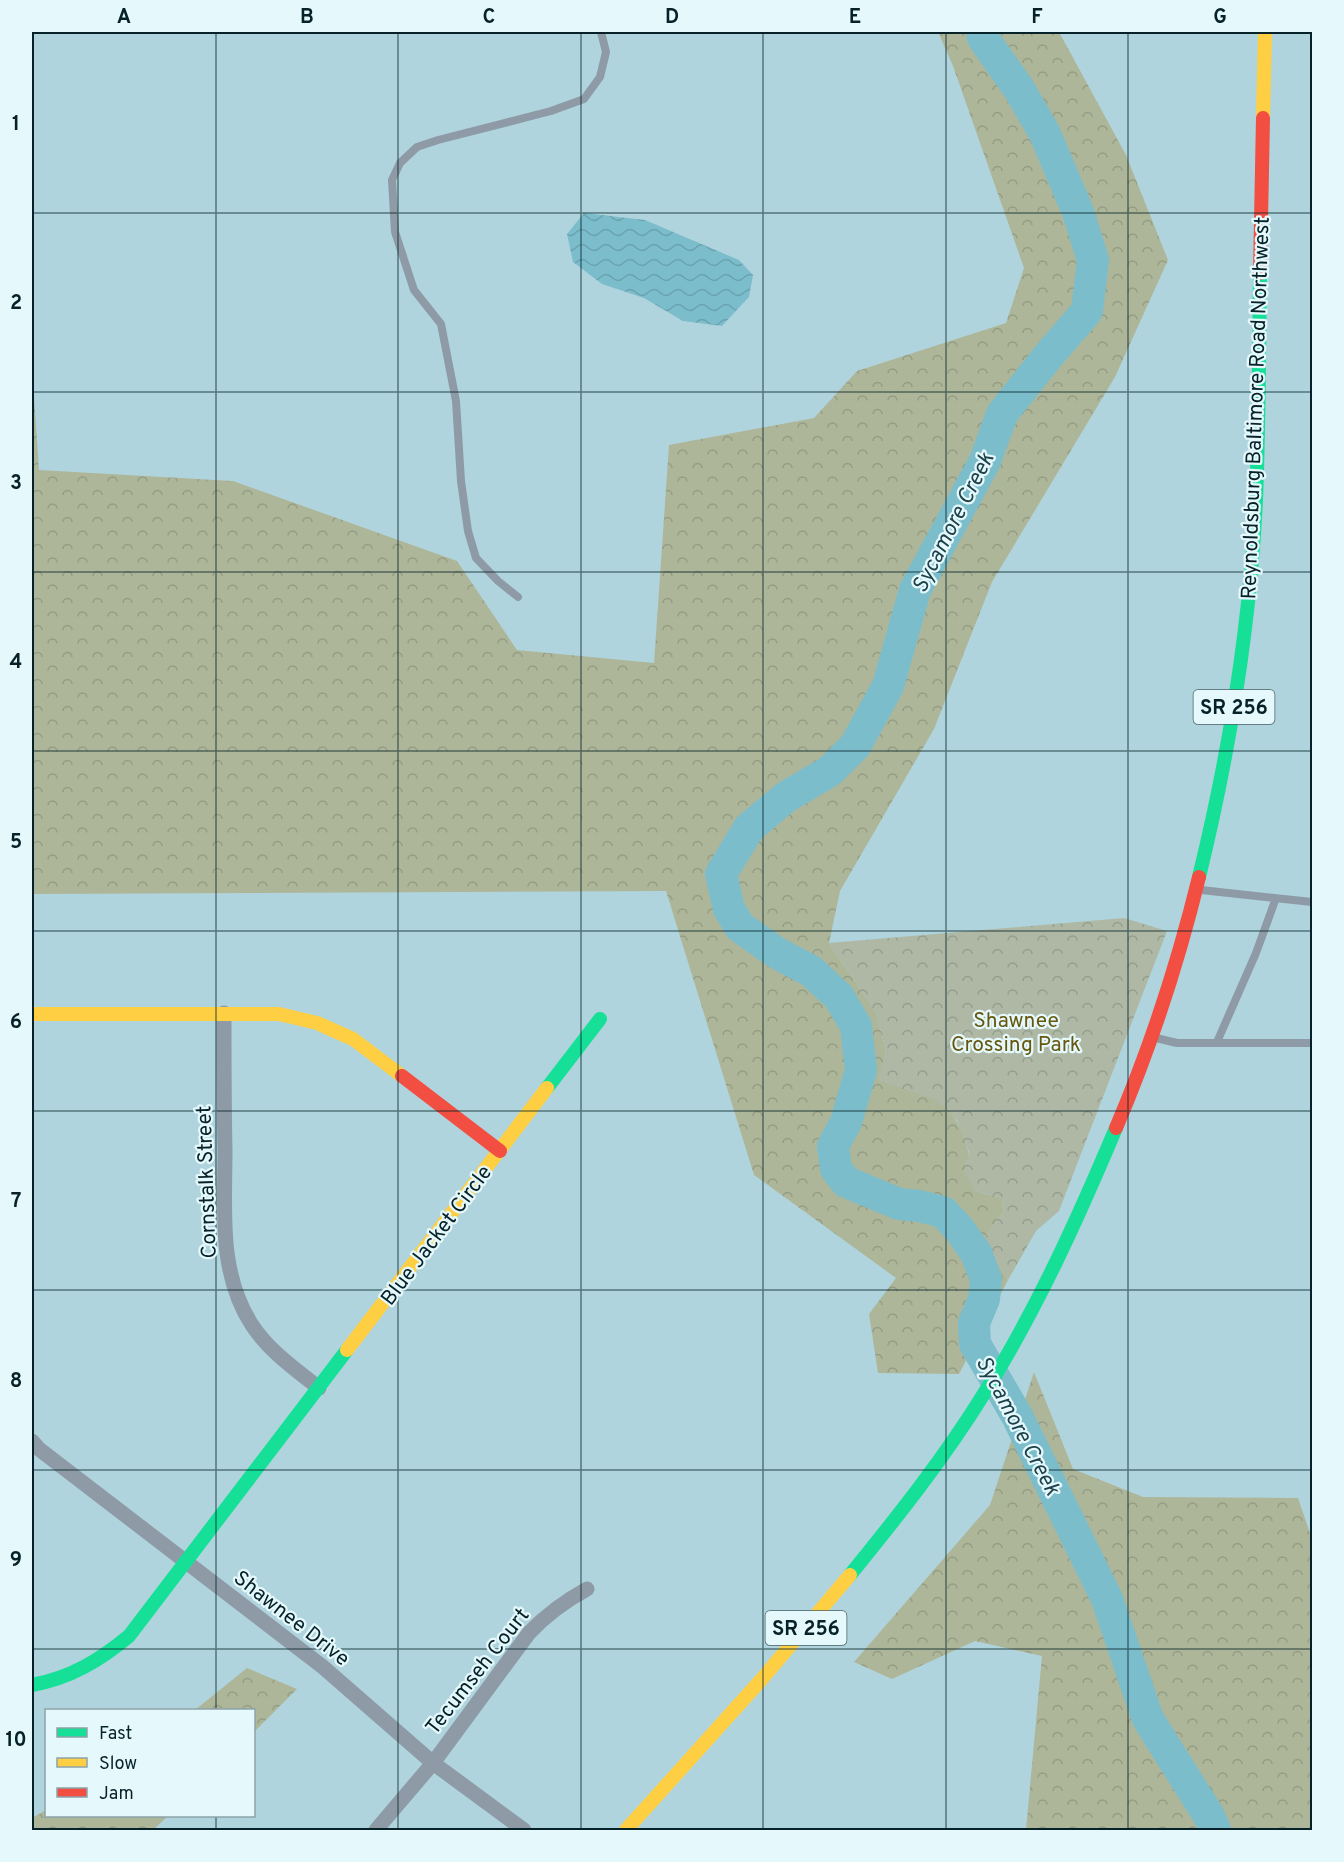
<svg xmlns="http://www.w3.org/2000/svg" width="1344" height="1862" font-family="Overpass,sans-serif">
	<style>
		.forest { fill: url(#forest-crowns) }
		.park { fill: url(#park-crowns) }
		.water { fill: url(#water-waves) }
		.lines { fill: none; stroke-linecap: round; stroke-linejoin: round }
		.river { stroke: #7cbdcc; stroke-width: 32 }
		.lane { stroke: #8e9ba7; stroke-width: 8 }
		.street { stroke: #8e9ba7; stroke-width: 15 }
		.fast { stroke: #16e098; stroke-width: 14 }
		.slow { stroke: #ffcf43; stroke-width: 14 }
		.jam { stroke: #f24e42; stroke-width: 14 }
		.grid { fill: none; stroke: #062228; stroke-width: 1.5; stroke-opacity: 0.55 }
		.labels { text-anchor: middle; stroke-width: 4.5; stroke-linejoin: round; paint-order: stroke }
		.shield { fill: #e5f9fd; stroke: #496268; stroke-width: 1.5 }
		.shield-label { font-size: 20px; font-weight: bold; fill: #062228 }
		.street-label { font-size: 21px; fill: #062228; stroke: #e5f9fd }
		.park-label { font-size: 21px; fill: #67560d; stroke: #e5f9fd }
		.water-label { font-size: 22px; font-style: italic; fill: #1d424a; stroke: #e5f9fd }
		.neatline { fill: none; stroke: #062228; stroke-width: 2 }
		.grid-label { font-size: 20px; text-anchor: middle; font-weight: bold; fill: #062228 }
	</style>
	<defs>
		<pattern id="forest-crowns" width="20" height="18" patternUnits="userSpaceOnUse" patternTransform="scale(1.5)"><rect width="20" height="18" fill="#aeb699"/><path d="M2 6a3 3 0 1 1 6 0M12 15a3 3 0 1 1 6 0" fill="none" stroke="#949c84"/></pattern>
		<pattern id="park-crowns" width="20" height="18" patternUnits="userSpaceOnUse" patternTransform="scale(1.5)"><rect width="20" height="18" fill="#aeb8a5"/><path d="M2 6a3 3 0 1 1 6 0M12 15a3 3 0 1 1 6 0" fill="none" stroke="#949e8e"/></pattern>
		<pattern id="water-waves" width="16" height="10" patternUnits="userSpaceOnUse" patternTransform="scale(1.5)"><rect width="16" height="10" fill="#7cbdcc"/><path d="M0 5q4-4 8 0t8 0" fill="none" stroke="#6aa2af"/></pattern>
	</defs>
	<rect width="100%" height="100%" fill="#b0d4dd"/>
	<!-- forest -->
	<path class="forest" d="M938 32H1059L1126 155 1168 260 1115 377 992 582 934 729 840 891 829 943 876 1012 886 1051 879 1080C894 1085 924 1092 936 1100 967 1119 970 1159 975 1191L1002 1198 1004 1211 984 1238 1008 1280 959 1374 878 1373 869 1314 896 1278 754 1175 666 891 32 894V366L39 470 233 481 457 561 517 650 654 663 669 445 814 418 857 371 1006 323 1024 268 953 66Z
		M1034 1372 1073 1469 1143 1497 1298 1498 1312 1539V1830H1026L1042 1656 975 1641 892 1679 854 1662 990 1505Z
		M247 1668 297 1689 254 1732V1710H195Z
		M46 1810V1816H168L153 1830H32V1818Z"/>
	<!-- park -->
	<path class="park" d="M1124 918 1167 931 1059 1211 1036 1231 1008 1280 984 1238 1004 1211 1002 1198 975 1191 963 1171 969 1152 957 1120 936 1100 878 1080 886 1051 876 1012 829 943Z"/>
	<!-- water -->
	<path class="water" d="M584 213 645 220 739 260 753 275 749 297 722 326 683 321 644 298 602 284 573 262 567 234Z"/>
	<g class="lines">
		<!-- river -->
		<path class="river" d="M982 32 983 38 1019 89 1045 134 1078 212 1093 260 1087 311 1049 355 1002 414 985 461 915 590 888 686 855 746 830 771 786 797 749 828 721 874 729 909 740 927 777 953 811 971 839 997 856 1026 861 1070 846 1122 833 1146 836 1169 846 1182 899 1204 919 1206 943 1212 959 1229 976 1253 986 1279 984 1299 974 1323 975 1344 1017 1416 1107 1599 1148 1719 1209 1816 1215 1830"/>
		<!-- lane -->
		<path class="lane" d="M518 597 498 581 476 558 468 531 461 481 456 401 441 324 414 290 395 232 392 180 400 163 417 147 438 140 551 111 584 99 600 77 606 52 601 32
			M1201 890 1312 902
			M1156 1038 1177 1043H1312
			M1217 1042 1256 953 1276 898"/>
		<!-- street -->
		<path class="street" d="M224 1013C224 1059 224 1105 225 1151 225 1210 218 1273 252 1325 269 1351 295 1369 319 1388
			M32 1441 39 1449 323 1667 433 1763 524 1830
			M376 1830 433 1763 529 1633C546 1615 565 1601 587 1589"/>
		<!-- fast -->
		<path class="fast" d="M1199 877C1229 754 1250 627 1256 500 1259 425 1259 349 1260 273
			M547 1088 600 1019
			M850 1575C898 1516 945 1457 985 1392 1037 1309 1078 1218 1116 1128
			M32 1685C70 1678 99 1661 129 1636L347 1350"/>
		<!-- slow -->
		<path class="slow" d="M1263 118 1265 32
			M32 1014H279L317 1023 353 1039 402 1076
			M347 1350 547 1088
			M626 1830 761 1680 850 1575"/>
		<!-- jam -->
		<path class="jam" d="M1260 273 1263 118
			M402 1076 500 1151
			M1116 1128C1151 1046 1178 963 1199 877"/>
	</g>
	<!-- grid -->
	<path class="grid" d="M216 32V1710M398 32V1830M581 32V1830M763 32V1830M946 32V1830M1128 32V1830M32 213H1312M32 392H1312M32 572H1312M32 751H1312M32 931H1312M32 1111H1312M32 1290H1312M32 1470H1312M32 1649H1312M216 1816V1830"/>
	<g class="labels">
		<!-- shield labels -->
		<g class="shield">
			<rect x="1193.5" y="690" width="81" height="34" rx="4.5"/>
			<rect x="765.5" y="1611" width="81" height="34" rx="4.5"/>
		</g>
		<g class="shield-label">
			<text x="1234" y="714">SR 256</text>
			<text x="806" y="1635">SR 256</text>
		</g>
		<!-- street labels -->
		<g class="street-label">
			<text transform="translate(1255 408) rotate(-88)" y="7">Reynoldsburg Baltimore Road Northwest</text>
			<text transform="translate(206 1182) rotate(-92)" y="7">Cornstalk Street</text>
			<text transform="translate(436 1235) rotate(-53)" y="7">Blue Jacket Circle</text>
			<text transform="translate(292 1618) rotate(38)" y="7">Shawnee Drive</text>
			<text transform="translate(477 1671) rotate(-52)" y="7">Tecumseh Court</text>
		</g>
		<!-- park labels -->
		<g class="park-label">
			<text x="1016" y="1027">Shawnee<tspan x="1016" dy="24">Crossing Park</tspan></text>
		</g>
		<!-- water labels -->
		<g class="water-label">
			<text transform="translate(952 522) rotate(-63)" y="8">Sycamore Creek</text>
			<text transform="translate(1019 1425) rotate(62)" y="8">Sycamore Creek</text>
		</g>
	</g>
	<!-- border -->
	<rect width="1344" height="1862" fill="none" stroke="#e5f9fd" stroke-width="66"/>
	<!-- legend -->
	<rect x="45" y="1709" width="210" height="108" fill="#e5f9fd" stroke="#8ca3a8" stroke-width="1.5"/>
	<rect x="57" y="1728" width="30" height="9" fill="#16e098" stroke="#8ca3a8" stroke-width="1.5"/>
	<text x="99" y="1739" font-size="18" fill="#062228">Fast</text>
	<rect x="57" y="1758" width="30" height="9" fill="#ffcf43" stroke="#8ca3a8" stroke-width="1.5"/>
	<text x="99" y="1769" font-size="18" fill="#062228">Slow</text>
	<rect x="57" y="1788" width="30" height="9" fill="#f24e42" stroke="#8ca3a8" stroke-width="1.5"/>
	<text x="99" y="1799" font-size="18" fill="#062228">Jam</text>
	<rect x="33" y="33" width="1278" height="1796" class="neatline"/>
	<g class="grid-label">
		<text x="124" y="23">A</text>
		<text x="307" y="23">B</text>
		<text x="489" y="23">C</text>
		<text x="672" y="23">D</text>
		<text x="855" y="23">E</text>
		<text x="1037" y="23">F</text>
		<text x="1220" y="23">G</text>
		<text x="16" y="130">1</text>
		<text x="16" y="309">2</text>
		<text x="16" y="489">3</text>
		<text x="16" y="668">4</text>
		<text x="16" y="848">5</text>
		<text x="16" y="1028">6</text>
		<text x="16" y="1207">7</text>
		<text x="16" y="1387">8</text>
		<text x="16" y="1566">9</text>
		<text x="16" y="1746">10</text>
	</g>
</svg>
